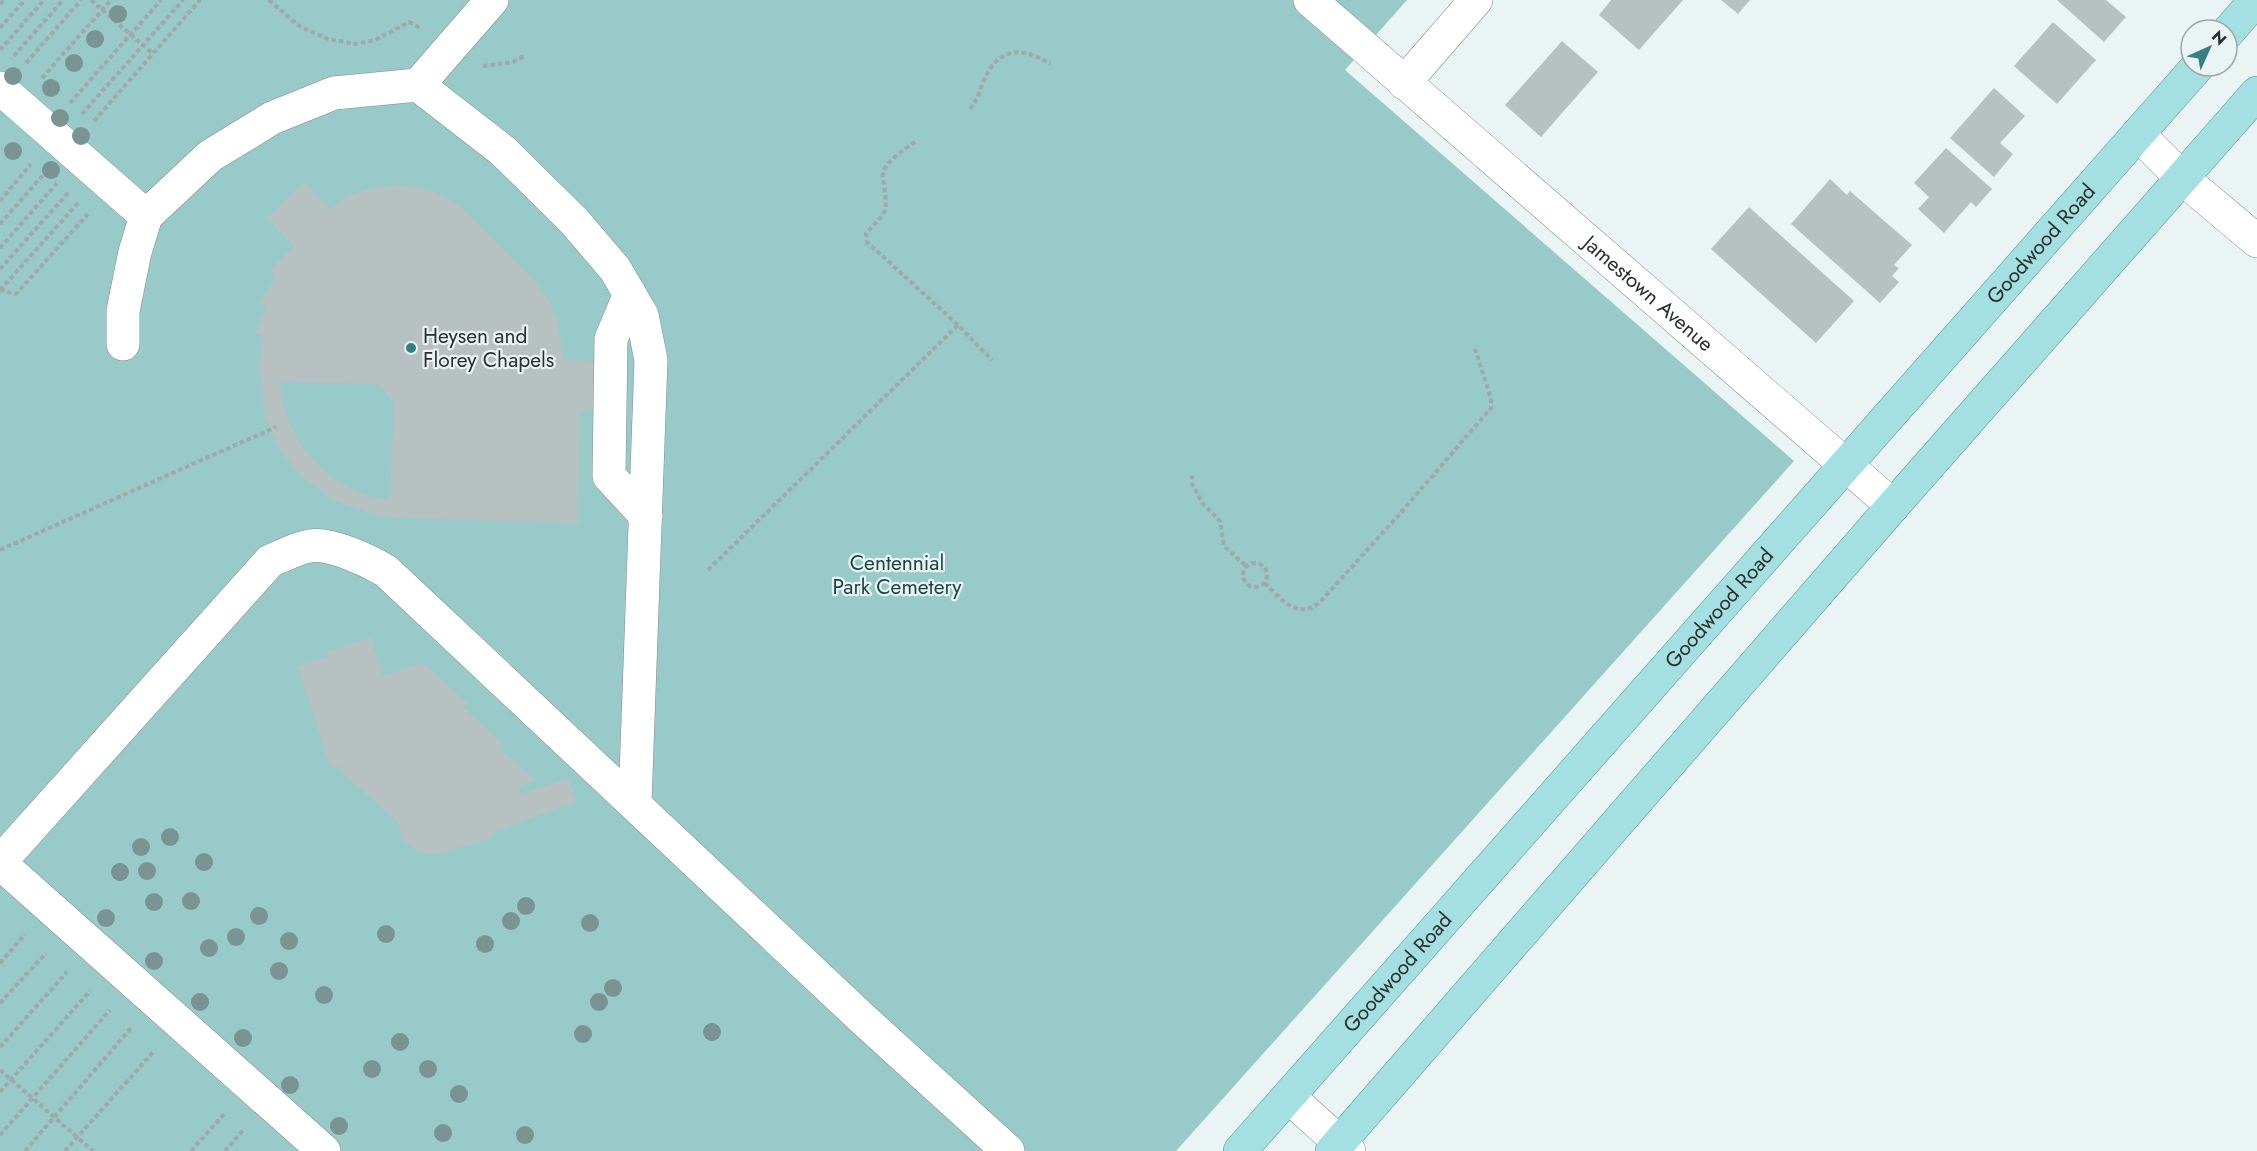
<svg xmlns="http://www.w3.org/2000/svg" width="2257" height="1151" font-family="Jost,sans-serif">
	<style>
		.green { fill: #98caca }
		.building { fill: #b8c1c1; fill-rule: evenodd }
		.lines { fill: none; stroke-linecap: round; stroke-linejoin: round }
		.minor-casing { stroke: #838b8b; stroke-width: 34 }
		.major-casing { stroke: #529495; stroke-width: 34 }
		.path { stroke: #a1a8a8; stroke-width: 4; stroke-dasharray: 4.5 3; stroke-linecap: butt }
		.minor { stroke: #fff; stroke-width: 33 }
		.major { stroke: #a4e0e1; stroke-width: 33 }
		.tree { fill: #7a9393 }
		.poi-dot { fill: #367f80; stroke: #ebf4f4; stroke-width: 2 }
		.labels { text-anchor: middle; stroke-width: 4.5; stroke-linejoin: round; paint-order: stroke }
		.street-label { font-size: 21px; fill: #2a2e2e; stroke: #ebf4f4 }
		.poi-label { font-size: 21px; fill: #2a2e2e; stroke: #ebf4f4; text-anchor: start }
		.park-label { font-size: 21px; fill: #1d4444; stroke: #ebf4f4 }
	</style>
	<rect width="100%" height="100%" fill="#ebf4f4"/>
	<!-- green -->
	<path class="green" d="M0 0H1407L1345 70 1794 461 1176 1151H0Z"/>
	<!-- building -->
	<path class="building" d="M1611 0H1683L1639 50 1599 15Z
		M1721 0H1750L1738 14Z
		M2057 0H2106L2126 17 2104 42Z
		M2053 22 2096 60 2057 104 2014 66Z
		M1562 41 1598 72 1541 137 1505 105Z
		M1994 88 2025 116 2000 143 2013 154 1994 177 1950 138Z
		M1946 148 1992 189 1976 207 1971 202 1944 233 1918 209 1929 197 1914 183Z
		M1830 179 1847 195 1850 191 1912 245 1894 265 1899 268 1892 276 1899 282 1880 303 1791 224Z
		M304 182 330 210 346 197 369 189 397 185 431 190 457 203 538 284 549 300 558 324 564 360 600 361V411L580 410 578 523 396 518 371 514 330 498 299 474 278 447 264 412 260 367 262 336 256 333 266 307 261 302 276 276 270 270 294 246 267 218ZM280 382 378 384 394 402 390 500 371 497 351 489 331 477 314 460 300 444 290 425 283 403Z
		M1749 207 1854 301 1816 343 1711 249Z
		M371 638 383 676 423 663 468 704 462 706 504 745 498 748 535 780 518 787 522 794 568 779 577 801 491 833 492 838 448 851 432 854 419 852 408 845 402 836 398 822 347 777 338 766 331 768 298 666 328 657 327 652Z"/>
	<g class="lines">
		<!-- minor casing -->
		<g class="minor-casing">
			<g id="minor">
				<path id="s1" d="M1310 0 1893 506"/>
				<path d="M1404 83 1476 0"/>
				<path d="M418 85 492 0"/>
				<path d="M0 88 146 216"/>
				<path d="M2138 134 2182 178 2257 241"/>
				<path d="M630 294 611 339 609 476 646 516"/>
				<path d="M123 344V311L135 252 146 216 210 156 272 118 334 93 418 85 503 151 574 221 615 269 642 315 651 360 635 803"/>
				<path d="M0 862 270 561C282 556 297 548 310 546 330 542 369 561 386 571L865 1021 1008 1151"/>
				<path d="M0 863 324 1151"/>
				<path d="M1289 1097 1349 1151"/>
			</g>
		</g>
		<!-- major casing -->
		<g class="major-casing">
			<g id="major">
				<path d="M2227 33 2256 0"/>
				<path id="s2" d="M1240 1151 2198 66"/>
				<path d="M1332 1151 1893 506 2257 93"/>
			</g>
		</g>
		<!-- path -->
		<path class="path" d="M91 0 153 54
			M269 0 299 26 328 39 355 44 375 40 409 22 420 28
			M0 4 4 0
			M0 28 25 0
			M0 50 44 0
			M14 56 63 0
			M26 63 81 0
			M483 66 513 62 526 55
			M42 78 111 0
			M70 103 161 0
			M970 109C978 100 979 91 984 80 998 47 1023 46 1050 64
			M82 114 183 0
			M94 121 200 0
			M915 142C905 149 889 159 884 170 882 174 883 180 884 184 888 214 887 211 866 233L867 242 958 325 992 360
			M0 201 31 164
			M0 224 43 175
			M0 248 57 183
			M0 269 68 193
			M0 290 16 294 88 214
			M0 290 79 202
			M1192 475V484L1203 504 1220 521 1224 546 1247 567
			M0 550 276 427
			M1243 575a12 12 0 1 1 24 0a12 12 0 1 1-24 0Z
			M708 570 958 325
			M1265 583C1281 599 1297 621 1320 602L1397 517 1491 408V398L1475 349
			M0 963 25 934
			M0 1003 46 953
			M0 1047 67 972
			M0 1070 93 1151
			M0 1092 90 991
			M0 1135 110 1010
			M25 1151 131 1028
			M65 1151 155 1050
			M191 1151 225 1113
			M225 1151 244 1129"/>
		<!-- minor -->
		<use href="#minor" class="minor"/>
		<!-- major -->
		<use href="#major" class="major"/>
	</g>
	<!-- trees -->
	<g class="tree">
		<circle cx="118" cy="14" r="9"/>
		<circle cx="95" cy="39" r="9"/>
		<circle cx="74" cy="63" r="9"/>
		<circle cx="13" cy="76" r="9"/>
		<circle cx="51" cy="88" r="9"/>
		<circle cx="60" cy="118" r="9"/>
		<circle cx="81" cy="136" r="9"/>
		<circle cx="13" cy="151" r="9"/>
		<circle cx="51" cy="170" r="9"/>
		<circle cx="170" cy="837" r="9"/>
		<circle cx="141" cy="847" r="9"/>
		<circle cx="204" cy="862" r="9"/>
		<circle cx="147" cy="871" r="9"/>
		<circle cx="120" cy="872" r="9"/>
		<circle cx="191" cy="901" r="9"/>
		<circle cx="154" cy="902" r="9"/>
		<circle cx="526" cy="906" r="9"/>
		<circle cx="259" cy="916" r="9"/>
		<circle cx="106" cy="918" r="9"/>
		<circle cx="511" cy="921" r="9"/>
		<circle cx="590" cy="923" r="9"/>
		<circle cx="386" cy="934" r="9"/>
		<circle cx="236" cy="937" r="9"/>
		<circle cx="289" cy="941" r="9"/>
		<circle cx="485" cy="944" r="9"/>
		<circle cx="209" cy="948" r="9"/>
		<circle cx="154" cy="961" r="9"/>
		<circle cx="279" cy="971" r="9"/>
		<circle cx="613" cy="988" r="9"/>
		<circle cx="324" cy="995" r="9"/>
		<circle cx="200" cy="1002" r="9"/>
		<circle cx="599" cy="1002" r="9"/>
		<circle cx="712" cy="1032" r="9"/>
		<circle cx="583" cy="1034" r="9"/>
		<circle cx="243" cy="1038" r="9"/>
		<circle cx="400" cy="1042" r="9"/>
		<circle cx="372" cy="1069" r="9"/>
		<circle cx="428" cy="1069" r="9"/>
		<circle cx="290" cy="1085" r="9"/>
		<circle cx="459" cy="1094" r="9"/>
		<circle cx="339" cy="1126" r="9"/>
		<circle cx="443" cy="1133" r="9"/>
		<circle cx="525" cy="1135" r="9"/>
	</g>
	<!-- markers -->
	<circle class="poi-dot" cx="411" cy="348" r="6"/>
	<g class="labels">
		<!-- street labels -->
		<g class="street-label">
			<text dy="7" stroke="none"><textPath href="#s2" startOffset="1210">Goodwood Road</textPath></text>
			<text dy="7" stroke="none"><textPath href="#s1" startOffset="448">Jamestown Avenue</textPath></text>
			<text dy="7" stroke="none"><textPath href="#s2" startOffset="724">Goodwood Road</textPath></text>
			<text dy="7" stroke="none"><textPath href="#s2" startOffset="238">Goodwood Road</textPath></text>
		</g>
		<!-- poi labels -->
		<g class="poi-label">
			<text x="423" y="343">Heysen and<tspan x="423" dy="24">Florey Chapels</tspan></text>
		</g>
		<!-- park labels -->
		<g class="park-label">
			<text x="897" y="570">Centennial<tspan x="897" dy="24">Park Cemetery</tspan></text>
		</g>
	</g>
	<!-- north arrow -->
	<g transform="translate(2209 48) rotate(45)"><circle r="28" fill="#ebf4f4" stroke="#9ea5a5" stroke-width="1.5"/>
	<path d="M0-4.5L10 22L0 15L-10 22Z" fill="#367f80"/>
	<text y="-9" font-size="16" font-weight="bold" text-anchor="middle" fill="#2a2e2e">N</text>
	</g>
</svg>
